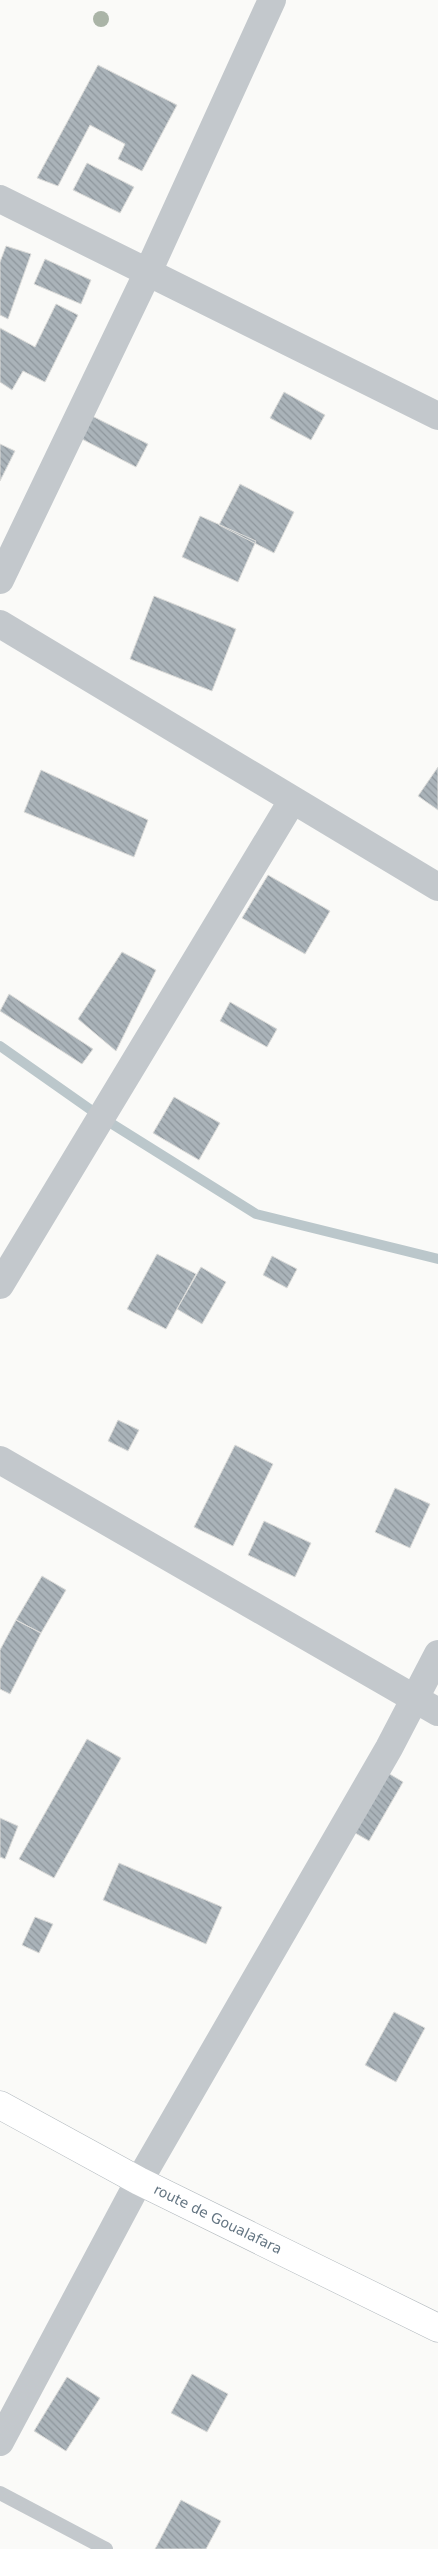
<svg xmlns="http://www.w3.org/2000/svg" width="438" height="2549" font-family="'DejaVu Sans',sans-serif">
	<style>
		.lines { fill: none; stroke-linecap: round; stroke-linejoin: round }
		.stream { stroke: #bbc7cb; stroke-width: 10 }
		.building { fill: url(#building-back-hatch); stroke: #dcdcda }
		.secondary-casing { stroke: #b3babf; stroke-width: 29 }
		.lane { stroke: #c3c8cc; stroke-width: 14 }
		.street { stroke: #c3c8cc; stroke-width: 28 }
		.secondary { stroke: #fff; stroke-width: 28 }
		.tree { fill: #aab4a7 }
		.labels { text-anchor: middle; stroke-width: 5; stroke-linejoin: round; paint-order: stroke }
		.street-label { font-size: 14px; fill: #657683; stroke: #fff }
	</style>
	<defs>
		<pattern id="building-back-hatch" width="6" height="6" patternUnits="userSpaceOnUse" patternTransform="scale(1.25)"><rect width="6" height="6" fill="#aab3b9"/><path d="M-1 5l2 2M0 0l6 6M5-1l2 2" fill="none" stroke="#8e969c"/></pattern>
	</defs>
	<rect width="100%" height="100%" fill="#fafaf8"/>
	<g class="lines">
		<!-- stream -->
		<path class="stream" d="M0 1046 101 1117 256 1214 438 1259"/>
	</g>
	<!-- building -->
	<path class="building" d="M98 65 177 105 142 171 118 159 125 144 90 125 58 186 37 178Z
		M87 163 134 187 120 213 73 190Z
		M6 246 31 254 8 319 0 315V262Z
		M45 259 91 280 81 304 34 284Z
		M56 304 78 315 45 382 23 371 12 390 0 382V328L35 347Z
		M284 392 325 415 311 440 270 418Z
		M92 416 148 444 136 467 80 438Z
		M0 444 15 451 0 481Z
		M240 484 294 512 274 553 219 525Z
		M200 516 256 541 238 582 182 557Z
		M154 596 236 629 212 691 130 659Z
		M438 767V810L418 796Z
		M41 770 148 820 134 857 24 812Z
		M268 875 330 911 305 954 242 918Z
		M122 952 156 970 116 1051 78 1019Z
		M9 994 93 1049 82 1064 0 1011Z
		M230 1002 277 1029 267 1047 220 1021Z
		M174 1097 220 1123 199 1160 153 1133Z
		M157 1254 196 1274 166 1329 127 1309Z
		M272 1256 297 1269 287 1288 263 1275Z
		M201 1267 226 1282 202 1324 177 1309Z
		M118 1420 139 1430 128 1451 108 1441Z
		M235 1445 273 1464 233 1546 194 1527Z
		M395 1488 430 1504 410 1548 375 1532Z
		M264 1521 311 1543 295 1577 248 1555Z
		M42 1576 66 1590 41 1633 16 1620Z
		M16 1620 41 1633 10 1694 0 1689V1650Z
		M87 1739 121 1758 54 1878 19 1859Z
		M378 1767 403 1782 369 1841 345 1827Z
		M0 1818 18 1826 5 1859 0 1857Z
		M119 1863 222 1907 206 1944 103 1900Z
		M35 1917 53 1924 39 1953 22 1945Z
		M394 2012 425 2028 396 2082 365 2065Z
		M192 2374 228 2394 207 2432 171 2413Z
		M67 2377 100 2398 66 2451 34 2431Z
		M181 2500 221 2521 206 2549H155Z"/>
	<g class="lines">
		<!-- secondary casing -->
		<g class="secondary-casing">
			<path id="secondary" d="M0 2105 139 2181 438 2328"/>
		</g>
		<!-- lane -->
		<path class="lane" d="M0 2493 106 2549"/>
		<!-- street -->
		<path class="street" d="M0 199 438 416
			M0 580 148 272 272 0
			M0 624 438 887
			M0 1285 292 801
			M0 1460 438 1712
			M0 2442 139 2181 389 1748 438 1654"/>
		<!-- secondary -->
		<use href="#secondary" class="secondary"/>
	</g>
	<!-- trees -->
	<circle class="tree" cx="101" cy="19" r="8"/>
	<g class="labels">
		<!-- street labels -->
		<g class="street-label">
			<text transform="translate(218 2219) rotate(26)" y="5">route de Goualafara</text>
		</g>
	</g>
</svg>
